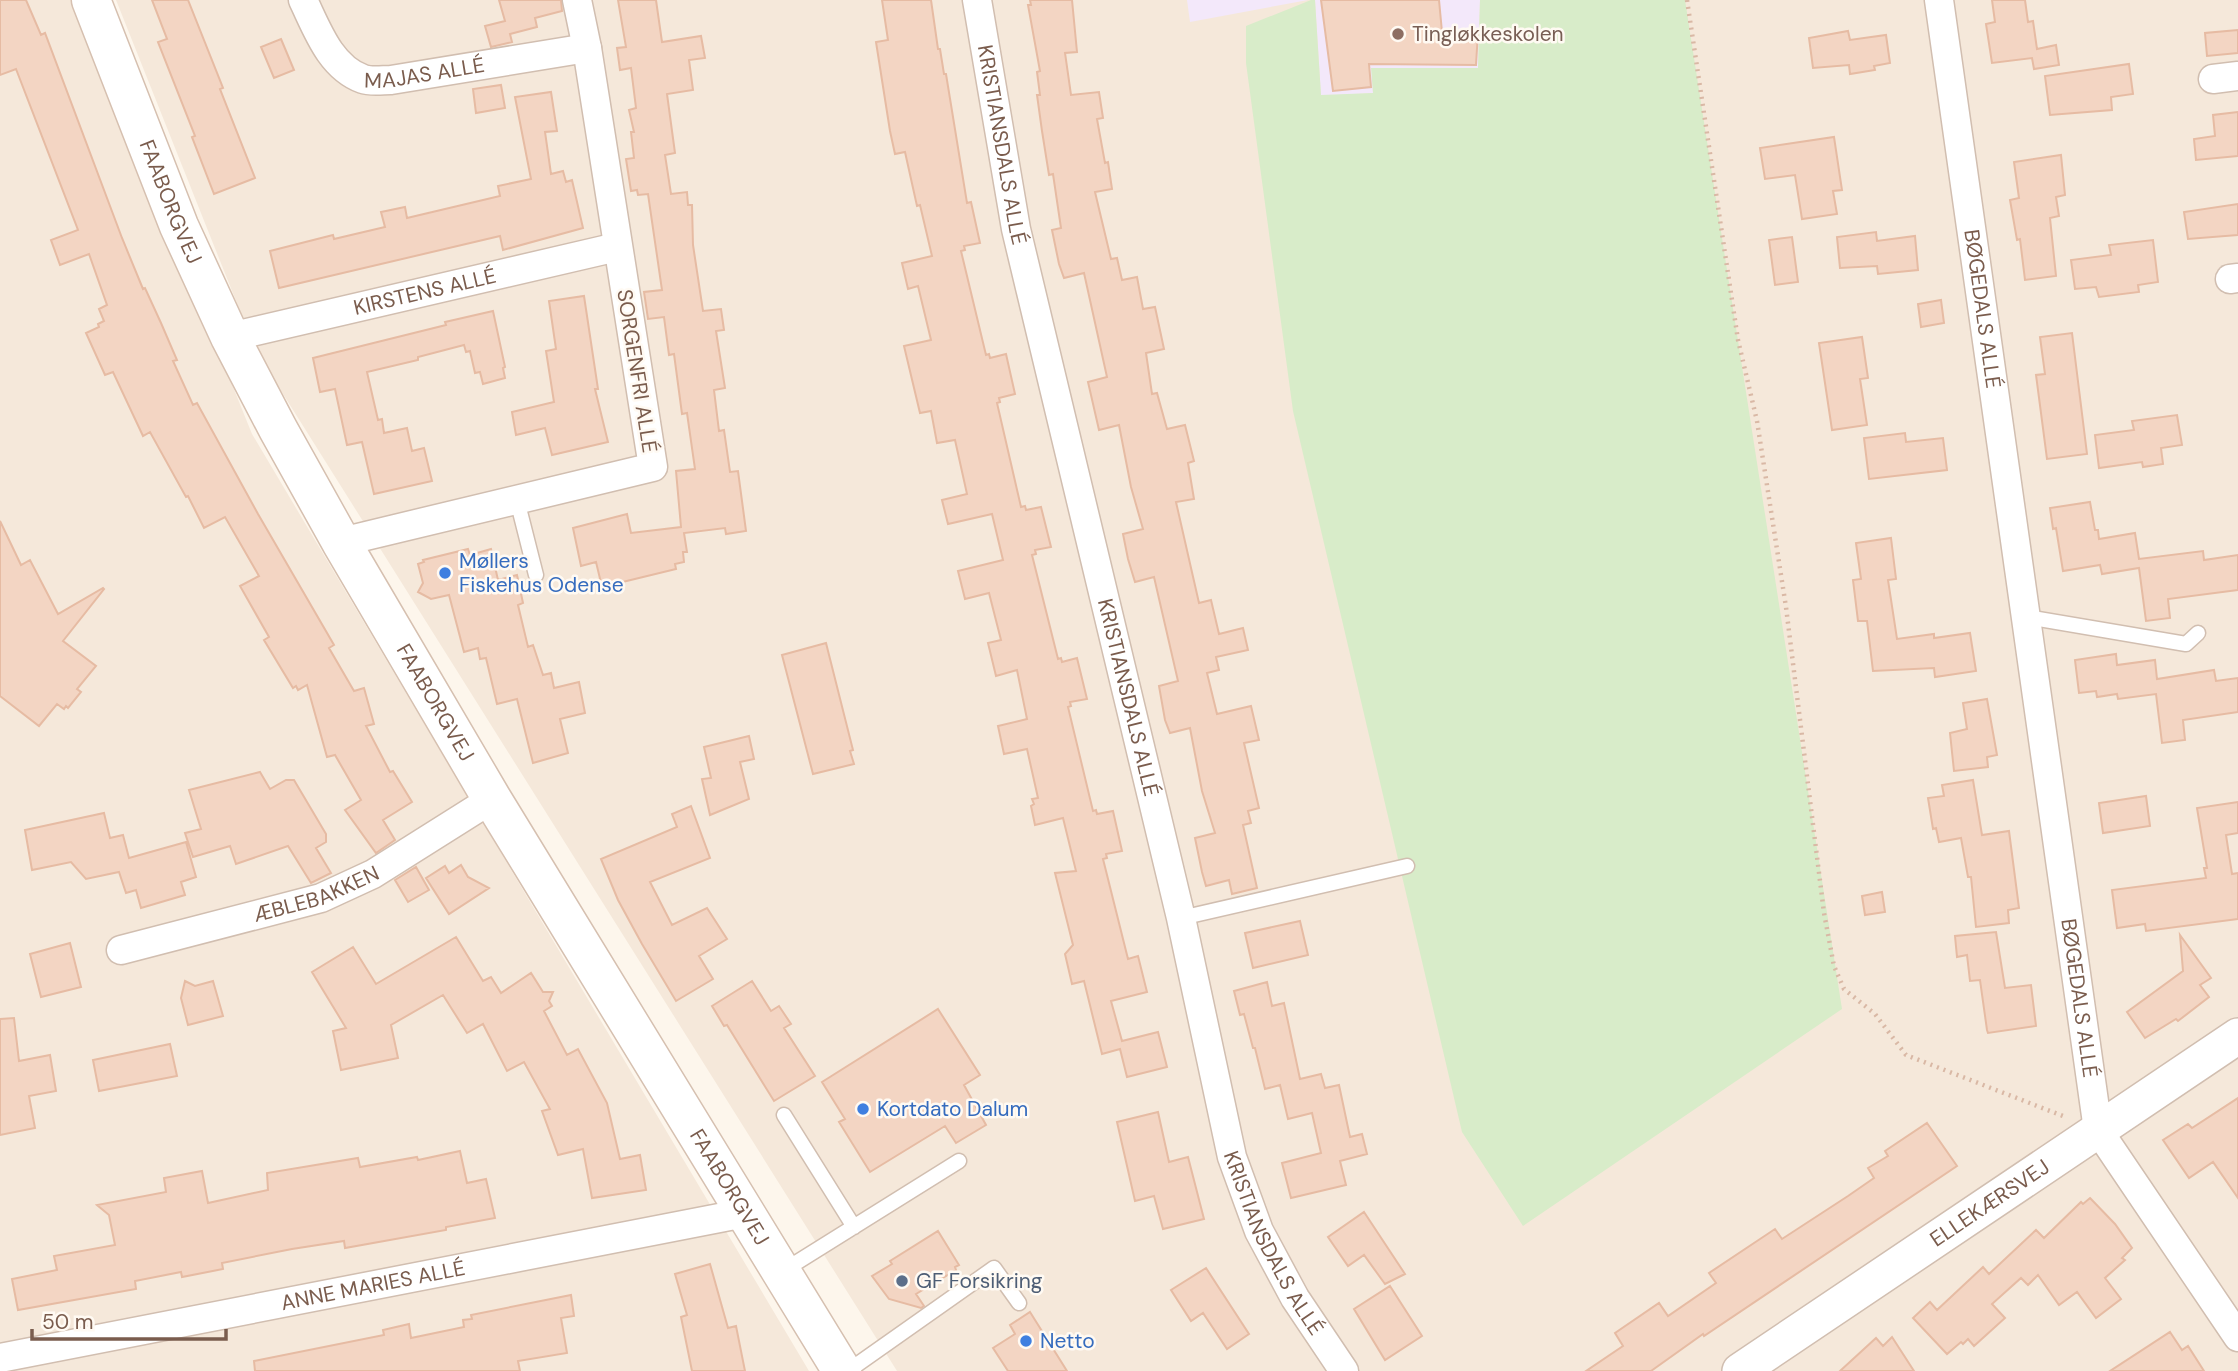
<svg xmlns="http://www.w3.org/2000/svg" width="2238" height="1371" font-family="'DM Sans',sans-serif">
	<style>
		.residential { fill: #f5e8da }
		.education { fill: #f3e8fa }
		.green { fill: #d8ecc9 }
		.building { fill: #f3d5c3; stroke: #e6bba3; stroke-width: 2 }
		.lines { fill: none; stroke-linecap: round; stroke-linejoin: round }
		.service-casing { stroke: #d1beb0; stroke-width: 17 }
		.minor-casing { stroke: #d1beb0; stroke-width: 31 }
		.tertiary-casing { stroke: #d1beb0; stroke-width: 38 }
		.secondary-casing { stroke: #d6c0b0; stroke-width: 41 }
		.path { stroke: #d9b8a5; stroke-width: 4.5; stroke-dasharray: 2 5; stroke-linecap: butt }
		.service { stroke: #fff; stroke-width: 14 }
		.minor { stroke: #fff; stroke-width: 28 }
		.tertiary { stroke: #fff; stroke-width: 35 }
		.secondary { stroke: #fff; stroke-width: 38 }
		.education-dot { fill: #8d6e63; stroke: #fffaf3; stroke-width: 2.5 }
		.shop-dot { fill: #3f7fe0; stroke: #fffaf3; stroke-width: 2.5 }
		.service-dot { fill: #5c6f8a; stroke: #fffaf3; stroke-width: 2.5 }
		.labels { text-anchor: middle; stroke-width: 5; stroke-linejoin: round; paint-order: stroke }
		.education-label { font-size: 21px; fill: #785e54; stroke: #fffaf3; text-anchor: start }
		.street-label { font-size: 21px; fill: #7a5c4d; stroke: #fffaf3 }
		.shop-label { font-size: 21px; fill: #366cbe; stroke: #fffaf3; text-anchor: start }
		.service-label { font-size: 21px; fill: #4e5e75; stroke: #fffaf3; text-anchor: start }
	</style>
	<rect width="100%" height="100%" fill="#fdf6ec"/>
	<!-- residential -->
	<path class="residential" d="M0 0H77L252 434 809 1371H0Z
		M116 0H2238V1371H897L256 351Z"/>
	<!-- education -->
	<path class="education" d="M1187 0H1308L1190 22Z
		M1315 0H1480L1478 68H1372L1373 93 1321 96Z"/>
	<!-- green -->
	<path class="green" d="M1311 0H1315L1321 95 1373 93 1371 68H1478L1480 0H1685L1842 1009 1523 1226 1462 1132 1293 411 1246 63V26Z"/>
	<!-- building -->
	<path class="building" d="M0 0H26L41 35 45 33 122 238 143 289 145 288 161 323 177 360 173 361 193 405 197 403 258 514 334 645 329 648 354 691 364 688 374 724 366 726 390 772 393 771 412 802 383 820 395 840 376 853 345 810 361 800 335 755 327 757 307 685 298 690 296 686 293 688 264 640 269 637 240 586 259 576 225 517 204 528 188 496 186 497 150 432 143 436 113 372 105 375 86 333 99 327 98 324 104 321 99 309 107 305 89 254 60 265 51 240 78 230 16 69 0 75Z
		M152 0H188L223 88 220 89 255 178 214 194 192 137 195 136 158 42 167 39Z
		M499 0H561L562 11 535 18 537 27 510 34 512 42 491 47 485 26 505 21Z
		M618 0H656L662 42 701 36 705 58 689 60 693 90 667 94 675 153 665 155 671 194 687 192 688 205H692L693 245 703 311 721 309 724 330 716 331 725 388 714 390 719 431 724 430 730 472 738 471 746 531 726 534 725 528 684 533 687 552H683L684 562 675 564 676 569 602 587 596 562 581 566 573 528 627 514 631 533 681 527 676 471 695 469 687 413 682 414 674 354 669 355 664 317 648 319 644 292 662 290 648 194 638 195 637 190 631 191 626 159 634 158 631 132H634L629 110 636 108 631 68 620 70 617 48 626 47Z
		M882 0H931L938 49H940L944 74H946L967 203 971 202 980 243 964 246 965 250 961 251 986 355 989 354 990 358 1006 354 1015 394 999 398 1000 402 997 403 1021 507 1025 506 1026 510 1041 507 1051 547 1035 550 1036 554 1032 555 1058 659 1061 658 1062 662 1077 658 1087 699 1070 702 1071 706 1068 707 1093 811 1096 810 1097 814 1113 811 1122 851 1106 854 1107 858 1103 859 1128 959 1138 956 1147 992 1111 1001 1122 1041 1158 1032 1167 1067 1127 1077 1120 1049 1102 1054 1084 981 1072 984 1065 954 1073 945 1055 873 1076 871 1063 818 1035 825 1031 806 1034 804 1032 799 1038 798 1027 749 1004 754 998 726 1027 719 1017 670 996 676 988 643 1001 640 989 593 965 599 958 571 1003 560 992 514 948 524 942 500 967 494 955 440 937 443 931 411 920 413 904 346 931 340 918 286 908 289 902 263 932 256 920 205 917 206 905 152 895 154 890 131 876 42 888 40Z
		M1030 0H1072L1077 52 1065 53 1071 95 1099 92 1103 118 1097 119 1105 163 1108 162 1112 189 1095 192 1111 259 1117 258 1122 280 1137 277 1143 309 1155 307 1164 349 1146 353 1152 394 1157 393 1167 429 1185 425 1194 461 1188 463 1194 499 1176 502 1199 603 1211 600 1219 634 1243 628 1248 650 1216 657 1219 670 1207 673 1217 714 1251 706 1259 740 1244 743 1259 808 1248 811 1251 823 1243 825 1257 888 1232 894 1229 880 1206 886 1202 872 1195 838 1215 833 1202 791 1190 728 1170 733 1165 720 1159 686 1178 681 1154 577 1135 582 1128 559 1123 534 1143 529 1131 487 1119 425 1099 430 1088 382 1107 377 1084 273 1064 278 1059 264 1052 230 1061 228 1053 174 1049 175 1042 131 1037 95H1040L1037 72 1040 71 1028 5H1031Z
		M1321 0H1439L1442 32H1478L1476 65 1369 64 1371 87 1333 91Z
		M1992 0H2025L2028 22 2033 21 2037 49 2056 45 2059 65 2034 69 2032 58 1992 63 1986 24 1995 22Z
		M2238 30V53L2207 56 2205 33Z
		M1848 31 1850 40 1886 35 1890 63 1874 66 1875 70 1850 74 1849 65 1813 68 1809 38Z
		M281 39 294 70 274 78 261 47Z
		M2129 64 2133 94 2111 97 2112 110 2050 115 2045 76Z
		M501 85 505 108 476 113 473 89Z
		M551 92 557 131 545 132 551 174 563 171 566 182 572 180 583 228 503 250 500 236 279 288 270 251 333 235 334 239 385 227 381 212 405 207 407 218 500 196 498 186 531 179 515 97Z
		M2238 112V156L2196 160 2194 139 2215 136 2213 115Z
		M1834 137 1842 190 1833 191 1837 214 1802 219 1795 175 1765 179 1760 148Z
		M2061 155 2065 195 2056 197 2059 216 2050 218 2056 276 2025 280 2020 239 2017 240 2010 200 2019 198 2014 162Z
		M2238 204V235L2188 239 2184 212Z
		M1876 232 1877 241 1915 236 1918 270 1878 274 1877 266 1840 268 1837 237Z
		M1792 237 1798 282 1775 285 1769 240Z
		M2153 240 2158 282 2138 285 2139 292 2099 297 2096 287 2075 289 2071 260 2111 255 2109 245Z
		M584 296 598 389H595L608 442 552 455 545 428 516 435 512 412 554 402 546 351 556 349 549 301Z
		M1941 300 1944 323 1921 327 1918 304Z
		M493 311 505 367 503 368 505 378 483 384 480 372 475 373 470 351 466 352 464 345 418 357V360L367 372 378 420 382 419 384 433 407 428 412 451 424 448 432 481 374 494 362 442 347 445 335 389 320 392 313 358 446 325 445 322Z
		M2072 333 2087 454 2047 459 2036 375 2045 374 2040 337Z
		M1862 337 1868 378 1860 379 1867 425 1832 430 1819 343Z
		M2177 415 2182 445 2161 448 2163 464 2143 467 2142 462 2099 468 2095 435 2134 430 2132 421Z
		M1905 433 1906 442 1943 438 1947 470 1869 479 1864 438Z
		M2090 502 2095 530H2098L2099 539 2135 533 2139 559 2203 551 2204 560 2238 555V590L2168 599 2170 618 2146 621 2139 568 2102 574 2100 565 2063 571 2056 528 2053 529 2050 508Z
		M0 521 21 565 30 560 58 614 103 588 104 589 63 641 96 666 77 689 81 692 68 708 66 706 64 709 57 704 39 726 0 696Z
		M1891 538 1896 579 1888 580 1897 639 1934 634V638L1970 633 1976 671 1935 677 1934 668 1873 671 1867 621H1858L1853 580 1861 579 1856 543Z
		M468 549 470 555 491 549 498 580 517 575 523 603 518 605 528 647 533 645 543 675 551 673 554 688 579 682 585 713 560 719 568 753 533 763 517 699 497 704 486 658 480 659 478 648 464 652 449 595 431 599 418 592 423 583 418 564 424 562 423 560Z
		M826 643 853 750 850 751 854 764 813 774 782 655Z
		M2116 654 2117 665 2155 660 2157 679 2214 670 2216 681 2238 678V712L2183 720 2185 740 2162 743 2156 694 2118 699 2117 694 2097 697 2096 691 2079 693 2075 660Z
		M1987 699 1997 755 1987 757 1988 767 1954 771 1950 733 1967 729 1963 703Z
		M749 736 754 759 740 762 749 799 710 815 702 779 711 778 704 747Z
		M260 772 270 789 286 780H294L326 834V842L316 848 331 873 311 883 288 846 236 864 230 846 193 857 185 833 201 829 189 790Z
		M1973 780 1982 835 2009 831 2019 908 2008 910 2009 923 1976 927 1971 877H1968L1961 838 1939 842 1936 828 1933 829 1928 798 1944 796 1942 785Z
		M2146 796 2150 826 2103 833 2099 803Z
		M2238 802V833L2226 835 2232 874 2238 873V919L2146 931 2145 924 2117 928 2112 890 2206 878 2204 868H2207L2197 808Z
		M691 806 710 858 650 882 672 925 707 908 727 939 699 956 713 979 676 1001 642 944 618 900 601 859 677 827 672 814Z
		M104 813 110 838 123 835 129 858 186 842 196 877 181 882 185 895 141 908 136 890 126 893 119 872 86 879 71 862 32 870 25 830Z
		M461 865 468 877 489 888 449 914 426 878 445 866 449 873Z
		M416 867 429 890 408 902 395 880Z
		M1882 892 1885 912 1865 915 1862 896Z
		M1300 921 1308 955 1253 968 1245 933Z
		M1996 932 2005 988 2031 985 2036 1026 1988 1033 1987 1030 1980 980 1970 981 1967 955 1957 957 1955 936Z
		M2180 935 2211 978 2200 985 2209 997 2178 1021 2176 1019 2145 1038 2127 1012 2183 971Z
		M456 937 483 981 491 977 501 993 531 973 543 992H553L549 1001 552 1006 544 1011 567 1055 578 1049 607 1103 620 1159 640 1155 646 1190 592 1198 583 1149 558 1155 542 1111 550 1109 524 1062 507 1071 483 1024 467 1033 443 995 391 1025 398 1058 341 1070 333 1031 346 1028 312 972 353 947 376 984Z
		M70 943 81 987 41 997 30 954Z
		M185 981 195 986 213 981 223 1016 188 1025 181 998Z
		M752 981 771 1011 779 1006 791 1024 784 1028 815 1076 774 1101 727 1025 724 1026 712 1006Z
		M1267 982 1272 1006 1284 1003 1300 1079 1321 1074 1325 1088 1339 1085 1350 1137 1362 1134 1367 1154 1340 1161 1346 1185 1291 1198 1282 1163 1321 1153 1312 1113 1288 1119 1280 1085 1265 1089 1255 1048H1253L1244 1014 1240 1015 1234 991Z
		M938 1009 980 1075 964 1085 986 1125 956 1143 945 1126 870 1172 839 1122 845 1119 822 1082Z
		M14 1018 19 1061 50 1055 56 1091 29 1096 35 1128 0 1135V1019Z
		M170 1044 177 1076 99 1091 93 1060Z
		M2238 1098V1198L2213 1162 2189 1178 2163 1140 2188 1124 2192 1128Z
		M1158 1112 1169 1162 1188 1157 1204 1219 1163 1229 1154 1196 1135 1201 1117 1122Z
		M1927 1123 1957 1166 1704 1336 1703 1334 1651 1371H1586L1623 1346 1615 1333 1659 1303 1668 1316 1716 1283 1709 1273 1775 1229 1782 1239 1848 1196 1874 1178 1868 1168 1888 1156 1885 1151Z
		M460 1151 467 1183 486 1179 495 1218 446 1227V1230L345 1248 344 1241 292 1249 222 1263 223 1269 182 1277 181 1272 135 1281 136 1289 18 1310 12 1279 57 1270 54 1256 115 1245 109 1215 97 1205 166 1192 164 1178 202 1171 208 1203 268 1190 267 1173 358 1158 360 1167 417 1157 418 1160Z
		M2090 1198 2115 1224 2132 1248 2122 1258 2125 1260 2105 1278 2121 1299 2096 1318 2077 1292 2059 1305 2038 1275 2028 1285 2021 1278 1992 1304 2005 1318 1974 1346 1968 1339 1963 1344 1961 1342 1947 1354 1913 1318 1930 1302 1937 1310 1983 1267 1989 1274 2036 1230 2044 1238 2081 1202 2083 1204Z
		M1364 1212 1405 1274 1385 1284 1364 1255 1348 1266 1328 1237Z
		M938 1231 959 1265 955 1267 956 1270 916 1294 924 1306 921 1308 889 1299 872 1276 892 1264 890 1261Z
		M710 1264 728 1328 736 1326 745 1371H692L681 1317 687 1315 675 1274Z
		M1206 1268 1249 1334 1227 1349 1203 1313 1191 1321 1171 1290Z
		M1390 1286 1422 1336 1385 1360 1354 1309Z
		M571 1295 574 1316 561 1318 567 1353 518 1361 520 1371H255L254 1361 384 1335 383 1330 409 1324 411 1338 464 1327 463 1320 472 1319 471 1315Z
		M1030 1312 1067 1371H1008L993 1348 1015 1334 1010 1325Z
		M2170 1332 2182 1350 2188 1346 2204 1371H2110Z
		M1892 1337 1914 1371H1840L1876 1338 1883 1346Z"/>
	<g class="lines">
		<!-- service casing -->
		<g class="service-casing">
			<path id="service" d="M517 500 536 575
				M2027 617 2186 644 2198 633
				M1181 918 1407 866
				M784 1115 854 1227
				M783 1271 959 1161
				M848 1371 994 1268 1019 1303"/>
		</g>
		<!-- minor casing -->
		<g class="minor-casing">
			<g id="minor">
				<path id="s1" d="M303 0C317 29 330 67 363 79 371 82 383 80 391 80L587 48"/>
				<path id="s2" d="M977 0 1016 229 1181 918 1232 1157 1259 1231 1295 1298 1344 1371"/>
				<path id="s3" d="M1939 0 2098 1130 2238 1337"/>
				<path d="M2213 79 2238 76"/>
				<path d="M2230 279 2238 278"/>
				<path id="s4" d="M230 337 617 247"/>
				<path d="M341 542 653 467 587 48 577 0"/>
				<path id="s5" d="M121 950 321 898 373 874 492 799"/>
				<path id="s6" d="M0 1358 745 1213"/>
			</g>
		</g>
		<!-- tertiary casing -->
		<g class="tertiary-casing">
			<g id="tertiary">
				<path id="s7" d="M1740 1371 2238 1036"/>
			</g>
		</g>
		<!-- secondary casing -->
		<g class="secondary-casing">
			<g id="secondary">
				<path id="s8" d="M91 0 179 226 230 337 278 429 341 542 492 799 842 1371"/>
			</g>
		</g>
		<!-- path -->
		<path class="path" d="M1687 0 1738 340 1757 421 1786 607 1824 913 1834 966 1844 989 1875 1014 1906 1055 2063 1116"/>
		<!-- service -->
		<use href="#service" class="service"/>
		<!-- minor -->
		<use href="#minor" class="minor"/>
		<!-- tertiary -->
		<use href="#tertiary" class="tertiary"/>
		<!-- secondary -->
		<use href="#secondary" class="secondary"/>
	</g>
	<!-- markers -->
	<circle class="education-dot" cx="1398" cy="34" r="7"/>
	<g class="shop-dot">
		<circle cx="445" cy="573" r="7"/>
		<circle cx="863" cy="1109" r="7"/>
		<circle cx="1026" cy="1341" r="7"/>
	</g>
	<circle class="service-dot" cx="902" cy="1281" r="7"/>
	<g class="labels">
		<!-- education labels -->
		<g class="education-label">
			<text x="1412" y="41">Tingløkkeskolen</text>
		</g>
		<!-- street labels -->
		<g class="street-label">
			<text dy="7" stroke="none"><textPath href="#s1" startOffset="164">MAJAS ALLÉ</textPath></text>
			<text dy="7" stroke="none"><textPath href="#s2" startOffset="147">KRISTIANSDALS ALLÉ</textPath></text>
			<text dy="7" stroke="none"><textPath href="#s8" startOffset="217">FAABORGVEJ</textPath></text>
			<text dy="7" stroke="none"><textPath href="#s4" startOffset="200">KIRSTENS ALLÉ</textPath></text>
			<text dy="7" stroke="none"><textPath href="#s3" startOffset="312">BØGEDALS ALLÉ</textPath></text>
			<text transform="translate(637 371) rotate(81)" y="7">SORGENFRI ALLÉ</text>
			<text dy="7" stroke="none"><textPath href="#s2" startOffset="714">KRISTIANSDALS ALLÉ</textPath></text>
			<text dy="7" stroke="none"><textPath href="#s8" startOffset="784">FAABORGVEJ</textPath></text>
			<text dy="7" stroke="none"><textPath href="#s5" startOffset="203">ÆBLEBAKKEN</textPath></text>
			<text dy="7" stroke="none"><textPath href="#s3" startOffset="1008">BØGEDALS ALLÉ</textPath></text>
			<text dy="7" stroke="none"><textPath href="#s8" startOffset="1351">FAABORGVEJ</textPath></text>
			<text dy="7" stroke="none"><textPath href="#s7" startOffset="301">ELLEKÆRSVEJ</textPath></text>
			<text dy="7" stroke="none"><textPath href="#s2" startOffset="1281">KRISTIANSDALS ALLÉ</textPath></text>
			<text dy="7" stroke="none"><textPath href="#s6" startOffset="380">ANNE MARIES ALLÉ</textPath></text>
		</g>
		<!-- shop labels -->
		<g class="shop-label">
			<text x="459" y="568">Møllers<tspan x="459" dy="24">Fiskehus Odense</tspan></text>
			<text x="877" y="1116">Kortdato Dalum</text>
			<text x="1040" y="1348">Netto</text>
		</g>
		<!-- service labels -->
		<g class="service-label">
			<text x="916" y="1288">GF Forsikring</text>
		</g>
	</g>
	<!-- scale -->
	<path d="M32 1329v10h194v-10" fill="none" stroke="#7a5c4d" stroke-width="3.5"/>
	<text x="42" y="1329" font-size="21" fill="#7a5c4d" stroke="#fffaf3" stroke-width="5" paint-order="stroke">50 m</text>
</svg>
